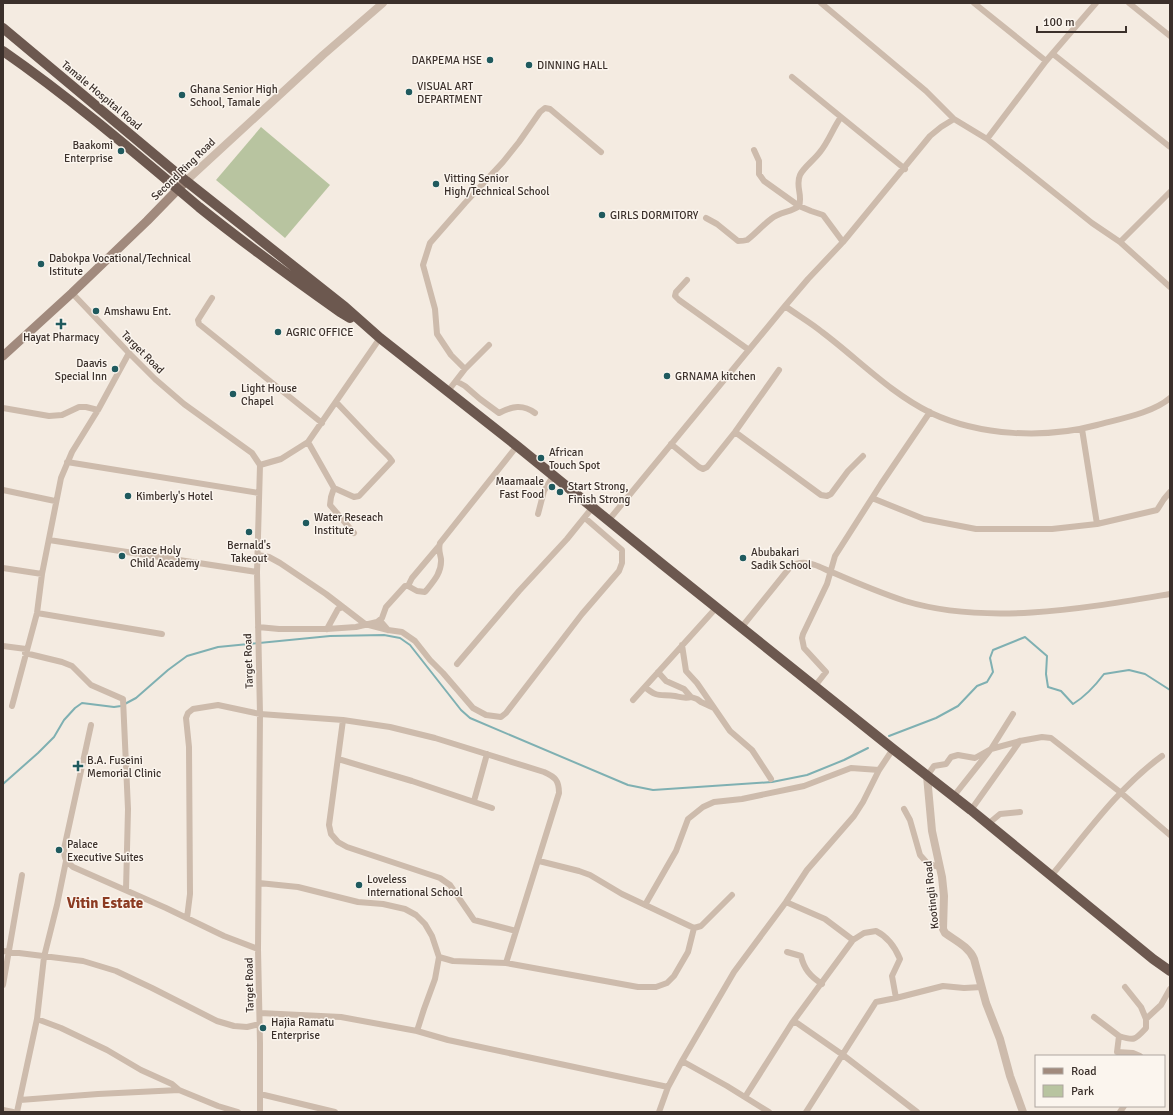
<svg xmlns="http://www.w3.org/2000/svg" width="1173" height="1115" font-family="Signika,sans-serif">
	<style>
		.green { fill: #b8c4a0 }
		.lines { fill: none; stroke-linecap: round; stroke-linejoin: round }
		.stream { stroke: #7fb0b2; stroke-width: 2 }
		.minor { stroke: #cdbbac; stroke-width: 6 }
		.tertiary { stroke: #cdbbac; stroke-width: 8 }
		.secondary { stroke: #a18a7d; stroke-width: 9 }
		.trunk { stroke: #6c584f; stroke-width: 10 }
		.poi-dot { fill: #1f5a5e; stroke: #fbf5ee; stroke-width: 1.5 }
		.labels { text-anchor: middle; stroke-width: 3; stroke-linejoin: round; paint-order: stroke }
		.poi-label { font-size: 11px; fill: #3b302b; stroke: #fbf5ee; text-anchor: start }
		.street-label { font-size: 11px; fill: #3b302b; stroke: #fbf5ee }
		.district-label { font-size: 15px; font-weight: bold; fill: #8c3b22; stroke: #fbf5ee }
	</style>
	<rect width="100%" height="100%" fill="#f4ebe1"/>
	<!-- green -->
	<path class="green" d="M261 127 330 185 285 238 216 180Z"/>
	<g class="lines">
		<!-- stream -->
		<path class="stream" d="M889 736 936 718 958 706 977 686 987 682 993 672 990 658 993 650 1025 637 1047 656 1046 674 1048 687 1061 691 1073 704C1086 696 1095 686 1104 674L1129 670 1145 674 1170 690
			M3 784 38 753 54 737 64 720 75 708 82 703 114 707 121 706 136 698 168 670 187 656 218 647 330 636 384 635 400 638 410 645 461 710 470 718 628 785 653 790 772 782 807 775 844 760 868 748"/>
		<!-- minor -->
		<path class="minor" d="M821 3 926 91 954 119
			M974 3 1046 61
			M1129 3 1170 36
			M1053 54 1170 147
			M841 117 905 169
			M987 139 1092 223 1120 242 1170 192
			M754 150 759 161V174L764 181 799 206C803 195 795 186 800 175 803 168 815 159 820 152 829 141 833 128 841 117L792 77
			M706 218 717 224 738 241C741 241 744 241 747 240 751 238 765 223 771 219 779 212 792 212 799 206L811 211 823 215 843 242
			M1120 242 1170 287
			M687 280 676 292 675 296 679 300 749 350
			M72 293 129 353 155 379 184 404 252 453 260 465 257 572 260 714 258 949 260 1043V1112
			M212 298 198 320 199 324 322 423
			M785 306C797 315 810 322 822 332 858 359 890 393 931 413 980 436 1045 439 1097 425 1119 419 1153 413 1170 398
			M465 369 451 355 437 334 435 309 423 265 430 243 465 203 503 162 519 142 540 112 545 108 550 109 601 152
			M456 381 465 386 480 399 499 413C512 406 523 404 535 413
			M448 391 465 369 489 345
			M3 408 49 416 62 415 79 407H86L98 410
			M1082 429 1097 524
			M735 432 821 495 827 496 831 494 848 471 863 456
			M308 442 334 488 354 497 359 496 392 461 389 457 373 441 336 402
			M671 444 699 467 703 469 707 467 735 432 779 370
			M67 462 259 493
			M260 465 281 459 308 442 380 338
			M334 488 331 497 330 505 354 533
			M3 490 55 501
			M872 498 924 519 976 529H1052L1097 524 1157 510 1164 499 1170 492
			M538 514 544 491 553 476
			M608 521 785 306 808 279 843 242 930 136 941 127 954 119 987 139 1046 61 1096 3
			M49 540 257 572
			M258 555 269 557 280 563 326 594 365 624 388 630 402 632 415 641 430 660 443 673 473 708 486 715 501 717 506 713 582 614 619 571 622 563V550L585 518
			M3 568 42 574
			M408 586 412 578 439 546
			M37 613 162 634
			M377 622 382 618 386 607 405 586H408L417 591 425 592C433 582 442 573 441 559 440 553 438 549 440 543L517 446
			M258 627 279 629H327L356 627 377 622 382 623 388 630
			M741 628 791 566C798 562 807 562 815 565 821 567 828 571 834 573 857 583 881 593 905 601 988 626 1086 608 1170 594
			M327 629 338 609 343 607
			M682 645 686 671 697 683 730 731 752 750 771 779
			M3 646 26 649
			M25 653 62 662 72 666 91 685 123 699 128 809 126 890
			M457 664 519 591 567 539 592 508
			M658 672 666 681 684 689 691 697 697 699 701 702 714 708
			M815 686 826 672 804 648 802 638 803 634 827 584 835 556 881 484 930 412
			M645 687C657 698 660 694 675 696 680 697 685 699 691 697
			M633 700 716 608
			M12 706 37 613 42 574 61 478 72 452 98 410 129 353
			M343 720 329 825 331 834 338 842 347 847 440 878 450 885 474 920 516 931
			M91 725 64 849C64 859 66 861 73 867L166 908 224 936 258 949
			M338 759 412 781 492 808
			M927 776 934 766 946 764 951 757 958 755 975 758 991 749 1020 741 1042 737 1051 738 1120 792 1170 835
			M953 797 991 749 1013 714
			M474 801 487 754
			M904 809 910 820 920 855 928 864 940 867
			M971 810 1020 741
			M988 824 1000 814 1020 812
			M539 861 579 871 590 875 622 894 694 928 701 926 732 895
			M1051 876C1086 834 1118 788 1162 756
			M259 883 298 887 358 902 383 904 405 909 416 915 425 924 432 936 439 957 435 979 424 1009 417 1031
			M786 902 825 919 853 940 792 1023
			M645 905 676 851 688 819 703 807 714 802 742 799 804 786 851 768 879 770
			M187 918 190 894 189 747 186 718 188 713 193 709 218 705 260 714 343 720 390 727 435 738 544 772C555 777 559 780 559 793L506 963
			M3 951 83 961 116 971 152 988 217 1021 234 1026 247 1027 260 1024
			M787 952 801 956C804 969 810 976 822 984
			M439 957 453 961 506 963 638 987H656L667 983 674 976 688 952 694 928
			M3 985 22 875
			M1125 987 1141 1007 1146 1019
			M896 998 943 986 964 988 982 987
			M260 1013 341 1017 417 1031 448 1040 668 1087
			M1094 1017 1119 1036 1117 1052 1133 1053 1140 1056
			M37 1019 61 1028 107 1050 141 1070 172 1084 179 1090
			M1119 1036C1135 1041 1135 1040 1146 1028V1019L1161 1005 1170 989
			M682 1061 727 1086 769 1112
			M260 1094 335 1112
			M745 1097 792 1023H797L843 1055 917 1112
			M20 1100 98 1094 179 1090 218 1106 238 1112
			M3 1110 13 1112
			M17 1112 37 1019 44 957 57 905 66 861
			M659 1112 668 1087 682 1061 734 972 786 902 807 870 854 816 863 802 879 770 893 749
			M806 1112 876 1002 896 998 892 976 900 959C895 947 888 937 876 931L864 933 853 940
			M1120 1112 1124 1106"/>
		<!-- tertiary -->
		<path class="tertiary" d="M186 181 323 55 383 3
			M927 776 932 831 942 877 944 896 943 929 945 933C956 941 969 947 974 959L986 1003 1000 1039 1010 1076 1023 1112"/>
		<!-- secondary -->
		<path class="secondary" d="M3 356 72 293 147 221 186 181"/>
		<!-- trunk -->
		<path class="trunk" d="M3 28 186 181 345 307 380 338 517 446 662 564 893 749 971 810 1153 959 1170 971
			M3 51C72 99 135 153 199 207 245 244 292 278 340 312L350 318"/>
	</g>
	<!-- markers -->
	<g class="poi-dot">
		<circle cx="490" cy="60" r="4"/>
		<circle cx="529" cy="65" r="4"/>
		<circle cx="409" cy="92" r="4"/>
		<circle cx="182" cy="95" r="4"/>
		<circle cx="121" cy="151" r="4"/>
		<circle cx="436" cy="184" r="4"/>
		<circle cx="602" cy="215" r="4"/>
		<circle cx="41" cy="264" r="4"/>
		<circle cx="96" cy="311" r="4"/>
		<path d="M59 318h4v4h4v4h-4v4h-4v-4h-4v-4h4z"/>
		<circle cx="278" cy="332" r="4"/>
		<circle cx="115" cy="369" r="4"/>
		<circle cx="667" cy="376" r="4"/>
		<circle cx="233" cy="394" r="4"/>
		<circle cx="541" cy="458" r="4"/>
		<circle cx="552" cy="487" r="4"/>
		<circle cx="560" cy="492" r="4"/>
		<circle cx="128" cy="496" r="4"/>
		<circle cx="306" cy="523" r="4"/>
		<circle cx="249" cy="532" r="4"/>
		<circle cx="122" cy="556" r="4"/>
		<circle cx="743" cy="558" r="4"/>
		<path d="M76 760h4v4h4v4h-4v4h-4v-4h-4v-4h4z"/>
		<circle cx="59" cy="850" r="4"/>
		<circle cx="359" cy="885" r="4"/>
		<circle cx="263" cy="1028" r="4"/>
	</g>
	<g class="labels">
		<!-- poi labels -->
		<g class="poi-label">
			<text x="482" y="64" text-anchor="end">DAKPEMA HSE</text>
			<text x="537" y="69">DINNING HALL</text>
			<text x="417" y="90">VISUAL ART<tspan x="417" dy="13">DEPARTMENT</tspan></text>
			<text x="190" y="93">Ghana Senior High<tspan x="190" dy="13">School, Tamale</tspan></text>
			<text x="113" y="149" text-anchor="end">Baakomi<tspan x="113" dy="13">Enterprise</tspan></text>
			<text x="444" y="182">Vitting Senior<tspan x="444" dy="13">High/Technical School</tspan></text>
			<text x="610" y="219">GIRLS DORMITORY</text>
			<text x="49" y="262">Dabokpa Vocational/Technical<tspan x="49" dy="13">Istitute</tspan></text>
			<text x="104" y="315">Amshawu Ent.</text>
			<text x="286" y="336">AGRIC OFFICE</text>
			<text x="61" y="341" text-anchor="middle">Hayat Pharmacy</text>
			<text x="107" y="367" text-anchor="end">Daavis<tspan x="107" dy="13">Special Inn</tspan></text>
			<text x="675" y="380">GRNAMA kitchen</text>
			<text x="241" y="392">Light House<tspan x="241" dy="13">Chapel</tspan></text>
			<text x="549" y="456">African<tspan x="549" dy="13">Touch Spot</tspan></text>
			<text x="544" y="485" text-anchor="end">Maamaale<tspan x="544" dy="13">Fast Food</tspan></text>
			<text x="568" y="490">Start Strong,<tspan x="568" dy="13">Finish Strong</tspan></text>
			<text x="136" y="500">Kimberly's Hotel</text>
			<text x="314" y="521">Water Reseach<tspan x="314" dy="13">Institute</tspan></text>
			<text x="249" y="549" text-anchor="middle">Bernald's<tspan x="249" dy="13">Takeout</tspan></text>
			<text x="130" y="554">Grace Holy<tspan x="130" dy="13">Child Academy</tspan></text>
			<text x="751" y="556">Abubakari<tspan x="751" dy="13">Sadik School</tspan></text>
			<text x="87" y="764">B.A. Fuseini<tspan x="87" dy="13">Memorial Clinic</tspan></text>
			<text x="67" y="848">Palace<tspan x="67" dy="13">Executive Suites</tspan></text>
			<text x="367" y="883">Loveless<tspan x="367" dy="13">International School</tspan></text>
			<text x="271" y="1026">Hajia Ramatu<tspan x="271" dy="13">Enterprise</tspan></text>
		</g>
		<!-- street labels -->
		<g class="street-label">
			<text transform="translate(102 95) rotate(40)" y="4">Tamale Hospital Road</text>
			<text transform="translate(183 169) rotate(-44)" y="4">Second Ring Road</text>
			<text transform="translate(143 352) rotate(45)" y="4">Target Road</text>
			<text transform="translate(248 661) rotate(-92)" y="4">Target Road</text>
			<text transform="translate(931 895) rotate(-96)" y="4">Kootingli Road</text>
			<text transform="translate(249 985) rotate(-91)" y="4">Target Road</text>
		</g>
		<!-- district labels -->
		<g class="district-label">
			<text x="105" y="908">Vitin Estate</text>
		</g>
	</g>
	<!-- border -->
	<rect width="1173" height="1115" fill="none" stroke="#3b302b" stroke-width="8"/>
	<!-- legend -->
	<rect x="1035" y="1055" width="130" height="52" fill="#fbf5ee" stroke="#aea6a0"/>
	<rect x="1043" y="1068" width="20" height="6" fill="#a18a7d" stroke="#aea6a0"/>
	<text x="1071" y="1075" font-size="12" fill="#3b302b">Road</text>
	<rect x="1043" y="1085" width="20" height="12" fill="#b8c4a0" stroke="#aea6a0"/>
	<text x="1071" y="1095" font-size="12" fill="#3b302b">Park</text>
	<!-- scale -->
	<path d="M1037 26v6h89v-6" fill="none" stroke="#3b302b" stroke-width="2"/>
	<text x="1043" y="26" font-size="12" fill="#3b302b" stroke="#fbf5ee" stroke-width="3" paint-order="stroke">100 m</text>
</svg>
